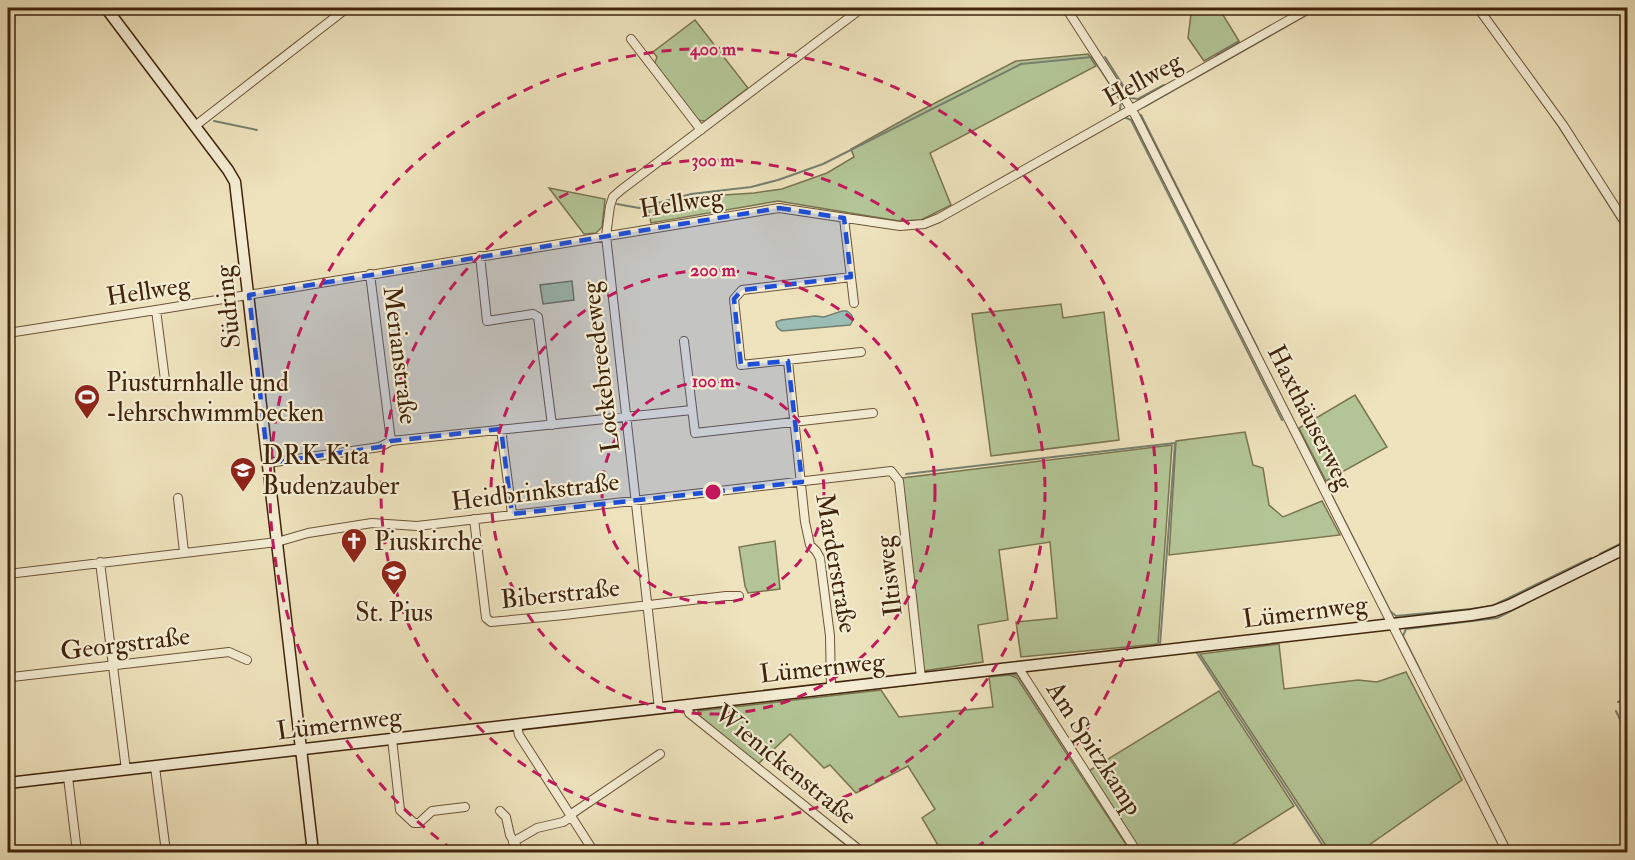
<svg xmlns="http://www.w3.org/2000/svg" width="1635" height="860" font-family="'IM FELL Double Pica',serif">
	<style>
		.green { fill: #b3c596; stroke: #7a7450; stroke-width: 1.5 }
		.water { fill: #9abdb5; stroke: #768071; stroke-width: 1.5 }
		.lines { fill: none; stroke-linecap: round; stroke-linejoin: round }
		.stream { stroke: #768071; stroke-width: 2 }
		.street-casing { stroke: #6c5438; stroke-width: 10 }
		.secondary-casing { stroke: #40240b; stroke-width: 13 }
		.street { stroke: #f4edd4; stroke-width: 8 }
		.secondary { stroke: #f4edd4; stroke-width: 10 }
		.marked { fill: #1d4ed8; fill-opacity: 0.2; stroke: #1d4ed8; stroke-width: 4.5; stroke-dasharray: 12 8; stroke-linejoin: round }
		.ring { fill: none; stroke: #c2185b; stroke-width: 3; stroke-dasharray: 10 8 }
		.labels { text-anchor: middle; stroke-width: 4.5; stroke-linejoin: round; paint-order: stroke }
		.street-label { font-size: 26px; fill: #40240b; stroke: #f4edd4 }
		.poi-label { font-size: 26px; fill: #40240b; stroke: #f4edd4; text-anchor: start }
		.centre { fill: #c2185b; stroke: #f4edd4; stroke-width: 3 }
		.ring-label { font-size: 18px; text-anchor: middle; font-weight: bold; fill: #c2185b; stroke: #f4edd4; stroke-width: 4.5; stroke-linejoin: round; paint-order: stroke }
	</style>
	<rect width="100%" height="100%" fill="#eee3bd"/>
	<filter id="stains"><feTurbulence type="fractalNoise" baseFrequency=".00333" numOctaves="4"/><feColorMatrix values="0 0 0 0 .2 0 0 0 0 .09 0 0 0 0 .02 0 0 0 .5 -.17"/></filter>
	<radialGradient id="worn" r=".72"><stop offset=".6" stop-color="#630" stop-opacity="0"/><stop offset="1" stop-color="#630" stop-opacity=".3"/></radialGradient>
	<!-- green -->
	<path class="green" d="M1198 8H1227L1223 15 1239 41 1204 61 1188 38 1191 14 1198 9Z
		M695 20 748 88 705 121 696 120 654 65 657 57 653 52Z
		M1088 54 1096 66 930 153 951 205 921 220 899 221 778 201 651 223 648 208 693 197 754 193 782 189 827 173 854 157 851 149 914 114 1016 61Z
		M549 188 605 199 602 227 596 233 584 234Z
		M572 281 574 300 543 304 540 285Z
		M1061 304 1063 318 1104 312 1119 440 991 456 972 314Z
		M1355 395 1387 447 1326 481 1299 428Z
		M1245 432 1253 465 1263 468 1269 505 1283 517 1322 501 1340 535 1169 555 1176 441Z
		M1172 445 1158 644 1021 657 1016 622 1057 618 1050 542 999 550 1008 620 978 625 983 662 923 671 902 484V478Z
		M775 541 780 589 748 593 745 586 739 547Z
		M1279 644 1284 689 1358 680 1377 682 1406 672 1462 780 1359 852H1330L1200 654Z
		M1010 675 1017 678 1131 852H942L922 818 935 809 908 766 856 793 830 765 824 768 790 734 758 764 697 715 698 711 881 690 899 717 993 707 989 677Z
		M1219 691 1294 806 1221 852H1139L1087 772Z"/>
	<!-- water -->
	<path class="water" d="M842 311H847C853 315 855 319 850 325L782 331C778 329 776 327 776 322L781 320 815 316 824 317Z"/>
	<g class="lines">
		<!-- stream -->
		<path class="stream" d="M1296 11 1301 8
			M1216 55 1239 42
			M1105 57 1131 98 1138 99 1164 85
			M1536 94 1558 125 1628 235
			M1144 107 1319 8
			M1141 115 1258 349
			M1124 117 1131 120 1282 420
			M214 121 257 130
			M617 204 639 208 691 194 751 187 778 180 823 164 1021 64 1092 57 1121 101 1120 109
			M906 474 1175 443 1160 645
			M1328 488 1390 611 1396 616 1471 609 1492 606 1591 558
			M1600 554 1628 540
			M1197 653 1327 852
			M1421 672 1403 636 1406 629 1497 618 1617 558
			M925 683 1010 673 1018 676 1075 763
			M792 698 917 684
			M1618 702 1628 697
			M1616 711 1628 736
			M751 768 855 852"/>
		<!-- street casing -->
		<g class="street-casing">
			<path id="street" d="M1066 8 1135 115 1507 852
				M1478 8 1563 125 1628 227
				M631 39 701 130
				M195 126 347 8
				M844 218 854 303
				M480 256 487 321 533 314 538 317 552 425
				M370 274 391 441
				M851 277 742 290 734 299 741 365 861 352
				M156 310 165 380
				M8 333 156 310 779 208 900 226 924 224 939 218 1310 8
				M684 341 695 433 873 413
				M788 361 805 522 810 545 816 551 820 558 830 636 831 688
				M501 429 512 514
				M268 463 380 447 391 441 692 410
				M178 498 184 552
				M474 519 486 618 491 622 564 615 726 596H739
				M100 562 126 770
				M8 574 277 542 308 533 372 523 417 526 891 471 899 481 921 678
				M1018 667 1137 852
				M8 676 12 677 229 652 247 660
				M687 705 689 713 862 852
				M659 709 606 236 610 206 613 197 621 190 862 8
				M517 725 519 735 594 852
				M392 739 400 810 414 823H419L432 811 465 807
				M155 767 166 852
				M68 777 77 852
				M500 811 506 817 510 835 520 852
				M570 815 660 754
				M513 842 537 828 563 822 571 817
				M278 852 312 848"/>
		</g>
		<!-- secondary casing -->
		<g class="secondary-casing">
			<path id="secondary" d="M106 8 228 170 235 182 313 852
				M8 783 1471 615 1494 611 1510 605 1628 547"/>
		</g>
		<!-- street -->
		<use href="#street" class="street"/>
		<!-- secondary -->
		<use href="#secondary" class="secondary"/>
	</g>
	<!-- marked area -->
	<path class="marked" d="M779 208 844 218 851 277 742 290 734 299 741 365 788 361 802 482 512 514 501 429 391 441 380 447 268 463 249 295Z"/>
	<!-- distance rings -->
	<g class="ring">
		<circle cx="713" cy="492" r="111"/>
		<circle cx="713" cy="492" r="222"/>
		<circle cx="713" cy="492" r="332"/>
		<path d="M453 850A443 443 0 1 1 973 850"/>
	</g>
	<!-- icons -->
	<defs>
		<g id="stadium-pin" transform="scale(1.35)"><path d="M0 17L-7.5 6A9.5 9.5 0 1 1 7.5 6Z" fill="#8f2418" stroke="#f4edd4"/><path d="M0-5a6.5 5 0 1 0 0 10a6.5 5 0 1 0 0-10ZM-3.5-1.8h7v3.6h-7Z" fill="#fff"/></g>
		<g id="school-pin" transform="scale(1.35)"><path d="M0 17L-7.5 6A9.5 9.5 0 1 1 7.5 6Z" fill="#8f2418" stroke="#f4edd4"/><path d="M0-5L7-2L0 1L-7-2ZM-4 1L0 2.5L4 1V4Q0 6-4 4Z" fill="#fff"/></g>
		<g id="church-pin" transform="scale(1.35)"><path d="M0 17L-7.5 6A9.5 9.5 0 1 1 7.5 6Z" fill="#8f2418" stroke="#f4edd4"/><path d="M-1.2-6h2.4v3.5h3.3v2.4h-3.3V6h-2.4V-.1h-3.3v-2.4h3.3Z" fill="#fff"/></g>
	</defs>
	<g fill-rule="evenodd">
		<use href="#stadium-pin" x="87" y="397"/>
		<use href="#school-pin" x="243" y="470"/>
		<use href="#church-pin" x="354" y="541"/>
		<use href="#school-pin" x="394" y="573"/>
	</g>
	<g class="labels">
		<!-- street labels -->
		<g class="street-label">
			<text transform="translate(1142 79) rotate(-29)" y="9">Hellweg</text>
			<text transform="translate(681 202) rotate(-9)" y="9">Hellweg</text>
			<text transform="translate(148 290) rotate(-9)" y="9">Hellweg</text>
			<text transform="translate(227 307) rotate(-96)" y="9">Südring</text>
			<text transform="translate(401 355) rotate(83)" y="9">Merianstraße</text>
			<text transform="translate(600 367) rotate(-97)" y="9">Lockebreedeweg</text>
			<text transform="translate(1311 417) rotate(63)" y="9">Haxthäuserweg</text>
			<text transform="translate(535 491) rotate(-7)" y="9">Heidbrinkstraße</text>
			<text transform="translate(837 563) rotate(80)" y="9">Marderstraße</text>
			<text transform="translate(888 576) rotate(-97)" y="9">Iltisweg</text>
			<text transform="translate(560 593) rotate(-6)" y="9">Biberstraße</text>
			<text transform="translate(1305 611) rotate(-7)" y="9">Lümernweg</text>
			<text transform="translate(125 643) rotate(-7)" y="9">Georgstraße</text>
			<text transform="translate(822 667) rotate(-6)" y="9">Lümernweg</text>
			<text transform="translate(339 723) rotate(-7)" y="9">Lümernweg</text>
			<text transform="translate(1095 748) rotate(57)" y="9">Am Spitzkamp</text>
			<text transform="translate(786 764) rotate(39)" y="9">Wienickenstraße</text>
		</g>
		<!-- poi labels -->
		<g class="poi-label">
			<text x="106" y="391">Piusturnhalle und<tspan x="106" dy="30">-lehrschwimmbecken</tspan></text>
			<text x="262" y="464">DRK Kita<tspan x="262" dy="30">Budenzauber</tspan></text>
			<text x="374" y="550">Piuskirche</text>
			<text x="394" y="621" text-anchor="middle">St. Pius</text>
		</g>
	</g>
	<circle cx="713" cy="492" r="9" class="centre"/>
	<g class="ring-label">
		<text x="713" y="55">400 m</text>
		<text x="713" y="166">300 m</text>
		<text x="713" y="276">200 m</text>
		<text x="713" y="387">100 m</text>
	</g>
	<!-- margin -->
	<rect width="1635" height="860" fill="none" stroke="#eee3bd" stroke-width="30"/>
	<rect x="9" y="9" width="1617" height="842" fill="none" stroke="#40240b" stroke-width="3"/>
	<rect x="15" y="15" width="1605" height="830" fill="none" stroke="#40240b" stroke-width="1.5"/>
	<rect width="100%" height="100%" filter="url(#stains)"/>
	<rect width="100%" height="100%" fill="url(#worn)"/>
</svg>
